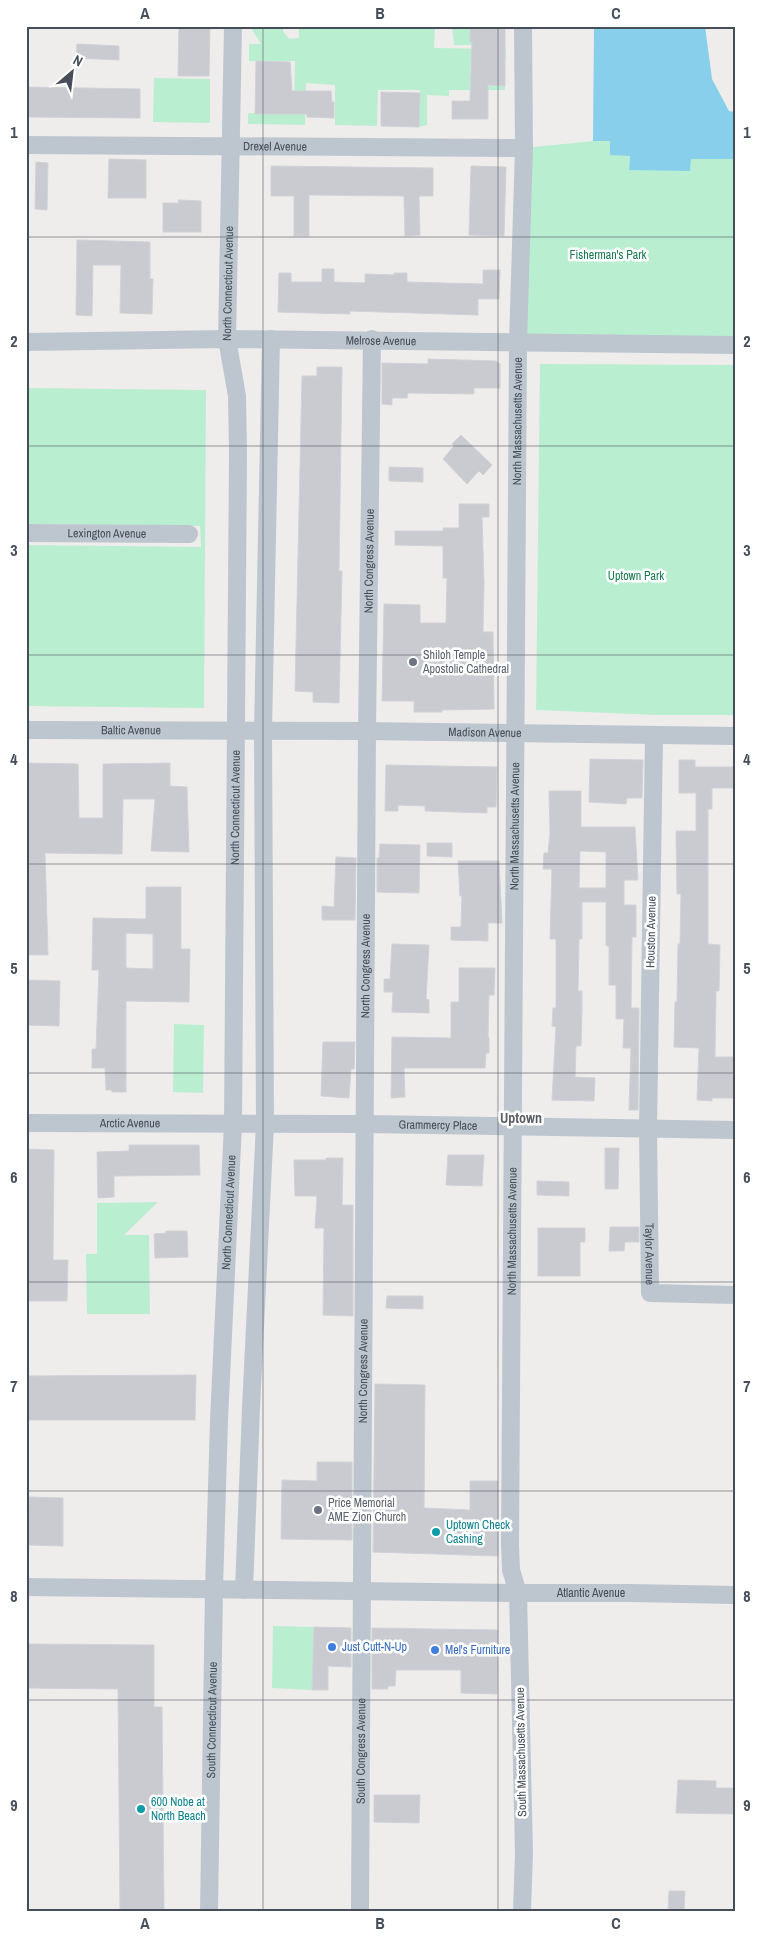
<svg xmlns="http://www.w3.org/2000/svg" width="761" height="1937" font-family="'Archivo Narrow',sans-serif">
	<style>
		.green { fill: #baeed1 }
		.water { fill: #87cfeb }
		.building { fill: #c9cbd1; stroke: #d0d2d8; fill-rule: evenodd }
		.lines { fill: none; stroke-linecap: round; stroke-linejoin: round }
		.minor { stroke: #bdc6cf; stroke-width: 18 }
		.grid { fill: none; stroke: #454e59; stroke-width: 1; stroke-opacity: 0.55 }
		.worship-dot { fill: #6b7280; stroke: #fff; stroke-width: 2 }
		.culture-dot { fill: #0f9aa8; stroke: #fff; stroke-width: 2 }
		.shop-dot { fill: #3f7fe0; stroke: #fff; stroke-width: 2 }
		.labels { text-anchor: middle; stroke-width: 5; stroke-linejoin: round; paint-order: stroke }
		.street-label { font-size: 12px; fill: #454e59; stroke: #fff }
		.park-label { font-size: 12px; fill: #177a4e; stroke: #fff }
		.worship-label { font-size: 12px; fill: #5b616d; stroke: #fff; text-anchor: start }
		.culture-label { font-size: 12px; fill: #0d838f; stroke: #fff; text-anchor: start }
		.shop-label { font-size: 12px; fill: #366cbe; stroke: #fff; text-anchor: start }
		.neighbourhood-label { font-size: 14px; font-weight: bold; fill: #595c61; stroke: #fff }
		.neatline { fill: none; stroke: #454e59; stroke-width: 2 }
		.grid-label { font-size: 16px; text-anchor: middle; font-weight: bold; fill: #454e59 }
	</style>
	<rect width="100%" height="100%" fill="#efecec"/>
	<!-- green -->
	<path class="green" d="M250 26H283V31L289 39 299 38V26H435L434 48 506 49V58H471L470 85 505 86V90H449V96L427 95V125L419 127 420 90H378L377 126 335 125V85L306 83 305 125 248 124V113L294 114 295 61H249V44H261Z
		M452 26H468L470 28V42H505V45H454Z
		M154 78 210 79V123L153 122Z
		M593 141H610L630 156 629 169 690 171 691 159H735V345L518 342 524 148Z
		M540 364 735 365V715H657L536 710Z
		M26 388 206 390 204 708 26 706V545L201 547 200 526 26 524Z
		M174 1024 204 1025 203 1093 173 1092Z
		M158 1202 124 1235H149L150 1314H87L86 1254H97V1203Z
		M273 1626 314 1627 312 1690 272 1688Z"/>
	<!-- water -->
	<path class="water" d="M705 26 712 79 729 111 735 112V159H691L690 171 629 170 630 156 610 155V141H593L594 28 571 26Z"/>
	<!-- building -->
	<path class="building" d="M179 26H210L209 76H178Z
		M470 28 505 29V86L488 85V119H452V101H470L472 42H470Z
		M77 44 119 46V60L76 58Z
		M256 61 290 62 292 91H331L332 102H334V118L307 117V114H255Z
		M26 87 140 89V118L26 117Z
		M381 92 420 93 419 127 381 126Z
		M109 159 146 160V198H108Z
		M36 162 48 163 47 210 35 209Z
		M271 166 433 168V196H419L420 235 405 236 404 196 309 195V236H294V196H271Z
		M471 166 506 167 504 236 469 235Z
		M178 200 201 201V232H163V203H179Z
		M77 240 150 242V279H153L152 314 120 313 121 265H93L92 316 76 315Z
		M322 269H334V282L365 283V274L394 275V273H407V282L483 284V270H500L499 299H478V315L350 311V314L278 312 279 273H291V282H322Z
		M428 359 496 361 500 364V388H474V394L408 393 407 398H392V405L382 404V363L428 364Z
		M317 367H342L339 571H342L339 703 313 702V692L295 691 302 376H317Z
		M461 435 492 465 483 475 479 471 467 484 443 459 454 446 452 444Z
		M389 467 423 468V482L389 481Z
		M459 504H489V517H482L484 583 483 632H493L494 709 442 710V712H414V701H382L384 604 420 605V623H446L447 578H443V546L395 545V531H443V528H459Z
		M590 759 643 760 642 798H627L626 804 589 802Z
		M679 760H695V767H735V788H712V809H708V944L720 945 719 991H716L715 1057H735V1098H712V1101L697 1100 699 1048 674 1047 675 1002H677L678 944H680L681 894H677L676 831H696V793H679Z
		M26 763 78 764 79 818H103V764L170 763V786L187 787 189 852 151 851 155 799H123L122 854 45 853 48 955H26Z
		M386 765 497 767 496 807H487V813L425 811V806L398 805V811H385Z
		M549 791H581V827H635L638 880H624V905H636V937H632L631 1008H639L638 1110H629L631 1048H623L624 1019H616V985H609V946H606V902H582V939H579L578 991H582V1010L581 1046H576L575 1077 595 1078 594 1101 552 1100 556 1027 552 1026 553 1008H556V939H550L552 869H543L544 853H548L550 833ZM580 851 606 852V888H579Z
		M427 843H452V857L427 856Z
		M380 844 420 845 419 893 377 892V858H379Z
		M336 857 356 858 355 920H322V906L334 907Z
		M458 861H499L502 923H488V941L451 940V927H461L462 896H460Z
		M146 887H181V949H190L189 1002 126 1001V1092H112V1090H106L105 1068H92V1049H96L99 970H92L93 918 146 919ZM126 933 153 934V969L126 968Z
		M392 944 429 945 426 999 429 1000V1013L392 1012 393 992H384V979H390Z
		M459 968H495L494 995H489L488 1037H489V1053H486L485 1068H404L405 1097 391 1098 392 1037 451 1038V1002H459Z
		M26 980 60 981 59 1026 26 1025Z
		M323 1042H355L354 1069H351L349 1098 321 1096Z
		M129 1145H199L200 1175 114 1176V1197L98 1198 97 1152 129 1151Z
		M605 1148H619L618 1189H605Z
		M26 1149 54 1150 53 1260H68L67 1301H26Z
		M448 1155H484L482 1186 446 1185Z
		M326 1158H343L342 1205H353V1316L323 1315 324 1228H315L317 1196H295L294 1160H326Z
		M537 1181 569 1182V1196L537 1195Z
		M610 1227H639V1242H625L624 1251H609Z
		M538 1228H585V1242H580V1276H538Z
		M166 1231H187L188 1257 155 1258 154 1234 166 1233Z
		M387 1296H423V1309L386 1308Z
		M196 1375 195 1420H26V1376Z
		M375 1384 425 1385 424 1508 470 1510V1481H498V1556L373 1552Z
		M317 1462H352V1540L281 1539 282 1480 317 1481Z
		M29 1497 63 1498V1546L28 1545Z
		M314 1627 351 1628V1667L328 1666V1690H312Z
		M372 1628 498 1630 497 1694 461 1693V1670H396L395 1686H388V1689H372Z
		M26 1644 154 1645V1707H162L164 1911H120L118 1689 26 1688Z
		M678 1780 716 1781V1788H735V1814L676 1813Z
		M374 1795H420L419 1823 374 1822Z
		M669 1891H685L684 1911H668Z"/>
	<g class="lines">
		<!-- minor -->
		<g class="minor">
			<path id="s1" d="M26 145 524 148"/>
			<path id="s2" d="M26 342 227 339 735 345"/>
			<path id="s3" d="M26 533 189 534"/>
			<path id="s4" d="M26 730 367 731 735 736"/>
			<path id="s5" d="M654 735 648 1129 650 1293 735 1295"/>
			<path id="s6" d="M26 1123 365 1124 735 1130"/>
			<path id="s7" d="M26 1587 518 1593H631L735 1595"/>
			<path d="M244 1590 251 1408 265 1124 263 731 271 339"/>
			<path id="s8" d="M209 1911 214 1589 219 1420 233 1124 238 452 237 396 227 339 233 26"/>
			<path id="s9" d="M360 1911 367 731 372 339"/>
			<path id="s10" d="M522 1911 524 1853 518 1593 511 1570 510 1545 518 342 524 148 523 26"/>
		</g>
	</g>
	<!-- grid -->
	<path class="grid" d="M263 26V1911M498 26V1911M26 237H735M26 446H735M26 655H735M26 864H735M26 1073H735M26 1282H735M26 1491H735M26 1700H735"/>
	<!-- markers -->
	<g class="worship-dot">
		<circle cx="413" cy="662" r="5"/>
		<circle cx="318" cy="1510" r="5"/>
	</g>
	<g class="culture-dot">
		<circle cx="436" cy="1532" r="5"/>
		<circle cx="141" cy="1809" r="5"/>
	</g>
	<g class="shop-dot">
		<circle cx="332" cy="1647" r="5"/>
		<circle cx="435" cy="1650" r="5"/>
	</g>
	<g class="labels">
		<!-- street labels -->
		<g class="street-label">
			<text dy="4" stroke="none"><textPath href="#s1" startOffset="249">Drexel Avenue</textPath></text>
			<text dy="4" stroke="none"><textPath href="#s8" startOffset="1629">North Connecticut Avenue</textPath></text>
			<text dy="4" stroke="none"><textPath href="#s2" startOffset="355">Melrose Avenue</textPath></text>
			<text dy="4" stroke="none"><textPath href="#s10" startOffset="1491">North Massachusetts Avenue</textPath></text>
			<text dy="4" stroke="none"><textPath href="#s3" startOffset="81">Lexington Avenue</textPath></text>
			<text dy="4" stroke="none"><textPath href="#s9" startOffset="1350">North Congress Avenue</textPath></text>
			<text dy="4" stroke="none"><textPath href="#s4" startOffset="105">Baltic Avenue</textPath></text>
			<text dy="4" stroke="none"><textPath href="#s4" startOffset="459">Madison Avenue</textPath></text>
			<text dy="4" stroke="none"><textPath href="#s8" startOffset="1104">North Connecticut Avenue</textPath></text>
			<text dy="4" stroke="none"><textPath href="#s10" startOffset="1086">North Massachusetts Avenue</textPath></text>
			<text transform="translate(651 932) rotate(-89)" y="4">Houston Avenue</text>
			<text dy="4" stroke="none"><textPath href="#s9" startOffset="945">North Congress Avenue</textPath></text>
			<text dy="4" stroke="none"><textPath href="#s6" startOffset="104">Arctic Avenue</textPath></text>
			<text dy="4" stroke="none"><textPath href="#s6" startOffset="412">Grammercy Place</textPath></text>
			<text dy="4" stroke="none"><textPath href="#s8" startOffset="699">North Connecticut Avenue</textPath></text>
			<text dy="4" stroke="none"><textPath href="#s10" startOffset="681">North Massachusetts Avenue</textPath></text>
			<text dy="4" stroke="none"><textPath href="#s5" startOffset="519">Taylor Avenue</textPath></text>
			<text dy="4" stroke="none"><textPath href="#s9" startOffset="540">North Congress Avenue</textPath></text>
			<text dy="4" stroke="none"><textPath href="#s7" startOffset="565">Atlantic Avenue</textPath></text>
			<text dy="4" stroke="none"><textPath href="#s8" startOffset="191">South Connecticut Avenue</textPath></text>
			<text dy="4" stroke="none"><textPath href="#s9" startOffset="160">South Congress Avenue</textPath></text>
			<text transform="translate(521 1752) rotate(-91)" y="4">South Massachusetts Avenue</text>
		</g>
		<!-- park labels -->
		<g class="park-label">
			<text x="608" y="259">Fisherman's Park</text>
			<text x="636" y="580">Uptown Park</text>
		</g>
		<!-- worship labels -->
		<g class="worship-label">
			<text x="423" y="659">Shiloh Temple<tspan x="423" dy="14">Apostolic Cathedral</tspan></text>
			<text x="328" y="1507">Price Memorial<tspan x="328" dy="14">AME Zion Church</tspan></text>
		</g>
		<!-- culture labels -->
		<g class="culture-label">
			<text x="446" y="1529">Uptown Check<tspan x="446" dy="14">Cashing</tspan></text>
			<text x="151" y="1806">600 Nobe at<tspan x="151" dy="14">North Beach</tspan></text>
		</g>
		<!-- shop labels -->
		<g class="shop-label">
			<text x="342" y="1651">Just Cutt-N-Up</text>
			<text x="445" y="1654">Mel's Furniture</text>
		</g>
		<!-- neighbourhood labels -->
		<g class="neighbourhood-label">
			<text x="521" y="1123">Uptown</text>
		</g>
	</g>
	<!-- border -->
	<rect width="761" height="1937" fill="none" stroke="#ffffff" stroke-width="55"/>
	<!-- north arrow -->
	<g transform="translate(72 72) rotate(28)" stroke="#ffffff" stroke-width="4" paint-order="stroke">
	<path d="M0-4L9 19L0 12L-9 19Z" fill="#454e59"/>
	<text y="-8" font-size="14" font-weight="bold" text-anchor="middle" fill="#454e59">N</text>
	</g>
	<rect x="28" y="28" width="706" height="1882" class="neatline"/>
	<g class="grid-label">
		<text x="145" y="19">A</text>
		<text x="380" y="19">B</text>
		<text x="616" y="19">C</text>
		<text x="14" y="138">1</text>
		<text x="747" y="138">1</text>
		<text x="14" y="347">2</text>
		<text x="747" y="347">2</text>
		<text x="14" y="556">3</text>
		<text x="747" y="556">3</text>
		<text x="14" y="765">4</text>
		<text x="747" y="765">4</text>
		<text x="14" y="974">5</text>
		<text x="747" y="974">5</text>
		<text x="14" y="1183">6</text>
		<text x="747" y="1183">6</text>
		<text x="14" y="1392">7</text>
		<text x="747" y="1392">7</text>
		<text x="14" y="1602">8</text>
		<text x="747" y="1602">8</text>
		<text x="14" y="1811">9</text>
		<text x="747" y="1811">9</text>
		<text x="145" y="1929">A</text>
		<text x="380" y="1929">B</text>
		<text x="616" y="1929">C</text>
	</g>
</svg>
